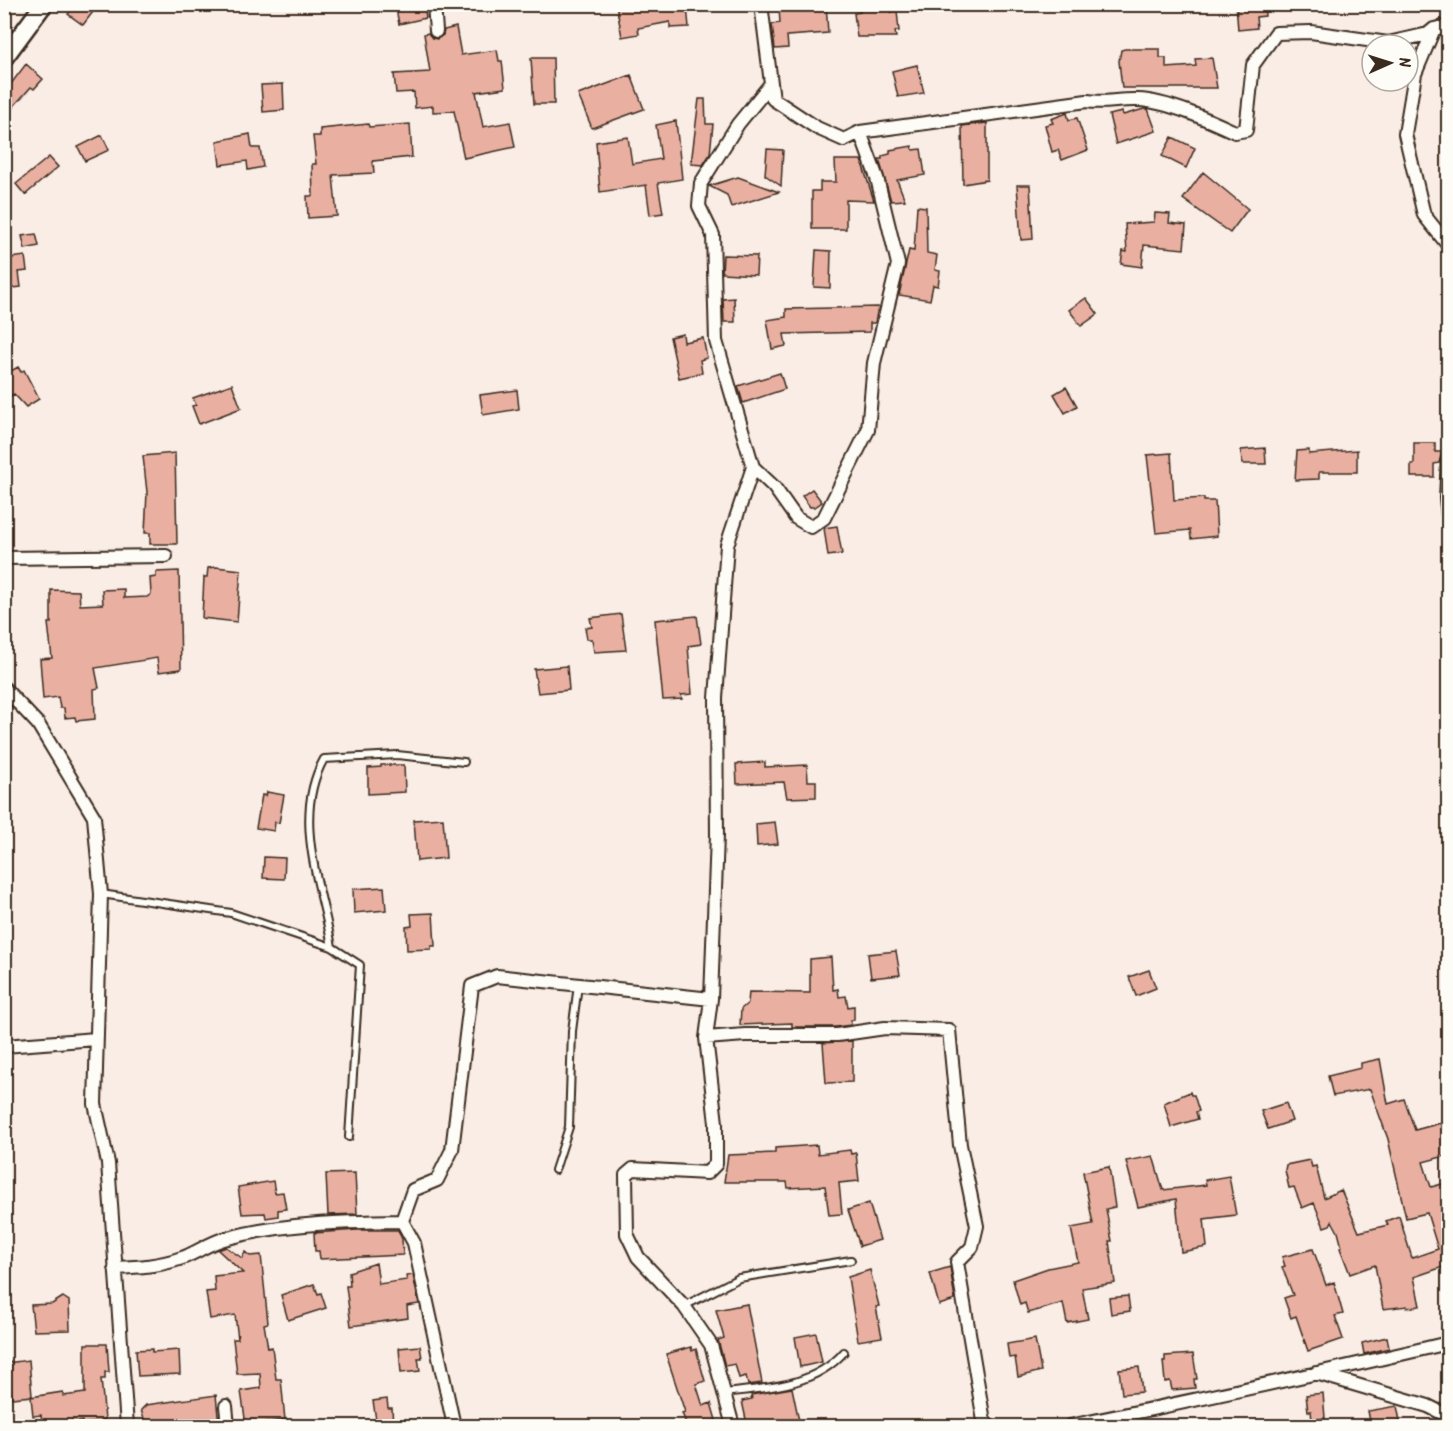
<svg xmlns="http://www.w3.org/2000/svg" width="1453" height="1431" font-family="Kalam,sans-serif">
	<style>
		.building { fill: #e9b0a2; stroke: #3b2a1e; stroke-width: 1.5 }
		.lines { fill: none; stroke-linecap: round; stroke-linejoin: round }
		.lane-casing { stroke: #3b2a1e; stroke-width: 10 }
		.street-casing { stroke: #3b2a1e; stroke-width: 16 }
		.secondary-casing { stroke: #3b2a1e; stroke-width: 21 }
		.lane { stroke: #fdfcf7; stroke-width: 6 }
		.street { stroke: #fdfcf7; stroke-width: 12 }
		.secondary { stroke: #fdfcf7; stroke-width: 16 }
	</style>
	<rect width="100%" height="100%" fill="#f9ede6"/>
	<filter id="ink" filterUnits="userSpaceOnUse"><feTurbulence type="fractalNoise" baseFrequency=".0167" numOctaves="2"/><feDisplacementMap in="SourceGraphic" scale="12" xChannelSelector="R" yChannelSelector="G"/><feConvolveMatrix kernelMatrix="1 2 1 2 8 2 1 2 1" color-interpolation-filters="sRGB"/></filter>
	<g filter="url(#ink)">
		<!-- building -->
		<path class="building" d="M76 4H99L83 25 68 14Z
			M395 4H424L426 18 399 24Z
			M616 4H648L649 9 687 7 689 27 670 28V22L638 28 639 34 622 37Z
			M826 4 828 33 787 36 788 48 775 49 772 24 780 23 779 8Z
			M891 4V12L897 11 899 31H895L896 37H857L854 13 860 12V6Z
			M1236 4H1264L1265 16 1256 17 1257 28 1238 30Z
			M456 27 461 55 497 50 499 61H502L505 88 476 92 483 127 510 122 515 147 464 158 454 111 433 112V106L415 108 414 92 396 93 394 74 430 72 424 34 428 33 432 38 437 39 443 35 444 30Z
			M1125 49H1160V58H1166V68L1196 66 1195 59 1212 58 1217 88H1122L1119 61 1121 50Z
			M531 58H553L554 104H534Z
			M26 64 43 79 34 89 31 87 4 117V93Z
			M917 65 924 93 898 97 892 71Z
			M631 75 644 109 592 128 578 95Z
			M283 84 284 110 263 112 261 85Z
			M699 99H705L706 124H713L710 154 703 165 691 164Z
			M1144 109H1148L1156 131 1116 144 1109 115 1122 112 1123 115Z
			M1067 113 1069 120 1077 118 1088 150 1062 160 1058 150 1052 152 1045 125 1053 123 1051 119Z
			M676 121 682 179 658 183 663 213 650 215 646 185 600 192 596 142 628 137 632 164 661 159 656 125Z
			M987 123V180L963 184 962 126Z
			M368 124 369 127 410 124 412 157 373 161 374 173 333 175 337 216 308 218 307 196H313L312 164H316L313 136H320V129Z
			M250 134 252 148H260L263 167 248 170 247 161 220 165 217 141Z
			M102 135 109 150 85 161 78 147Z
			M1172 137 1195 148 1186 168 1162 156Z
			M912 146 913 150 921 149 925 175 897 180 905 200 891 201 879 159H882V156L890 154V150Z
			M767 149 783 150 781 186 765 175Z
			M49 157 58 167 25 195 16 184Z
			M835 160H861L874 201 846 200V229H812V191H820V182H836Z
			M1203 172 1248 209 1230 233 1183 199Z
			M738 177 779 192 731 207 727 195 709 186Z
			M1017 185H1030L1033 239 1021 240Z
			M917 206 926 207 927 253 937 255 935 270 940 271 938 286 933 285 930 300 899 295 909 250 914 251Z
			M1155 213 1170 214 1169 223 1186 225 1184 249 1144 245 1142 267 1121 264 1123 251 1127 252 1125 224 1154 222Z
			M36 234 39 246 25 249 22 236Z
			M816 250 831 251 830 288 814 287Z
			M723 255 757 256 756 275 722 273Z
			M25 256 27 271 19 272 21 287 4 289V259Z
			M734 298 735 322H724L723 299Z
			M1086 298 1098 314 1081 326 1069 310Z
			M878 307 875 323H870V332L784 334 786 346 772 349 767 320 786 317V309Z
			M683 334 684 342 703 338 707 358 700 360 702 373 679 378 670 337Z
			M18 367 21 372 24 370 39 399 26 407 14 394 4 400V375Z
			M780 373 785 389 743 403 738 386Z
			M232 384 241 408 199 424 192 406 196 405 193 398Z
			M1066 387 1077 406 1065 413 1054 394Z
			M517 390 519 409 483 415 480 395Z
			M1414 443H1435V452H1442L1439 463 1434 464V477H1411V464H1414Z
			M1265 448 1266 464H1242L1241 450Z
			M1309 450V454L1357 450V472H1319V479L1295 480 1297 451Z
			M175 453 177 544H150V533H145L147 492 143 456Z
			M1171 453 1174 500 1204 498V501H1215L1217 536 1191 539 1190 530 1156 533 1147 455Z
			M812 489 822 502 815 507H810L802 496Z
			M837 526 842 554 828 556 824 528Z
			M216 567 241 570 237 622 202 618 204 577H207L208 568Z
			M179 571 181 669 159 672 157 658 95 668 99 688 94 689 95 719 76 721 75 717 65 718 64 708H60L58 697 43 699 40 659 52 658 48 623H51V590L79 591 80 605 103 604 102 590 124 589V598L147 597 151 594 150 578 156 577V572Z
			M621 614 626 650 594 652 592 639H587L585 628 592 627 590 618Z
			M697 616 701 644 688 646 692 694 681 695 682 699 663 700 655 620Z
			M567 666 569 690 538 693 534 669Z
			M765 762V767L807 765 808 781H816V797L787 798 784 782 737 784 736 764Z
			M381 765H404L405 792 368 794V768L381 767Z
			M267 792 284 795 279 823 275 822 274 831 256 828 262 795 266 796Z
			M443 818 446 858 417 861 414 820Z
			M775 822 778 844 757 846 756 824Z
			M264 857 285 858 284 879 263 878Z
			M384 887 386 910 354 913 353 889Z
			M433 913 435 946H431V949L407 950 406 927 412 926 411 914Z
			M896 951 900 975 871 978 868 954Z
			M831 957 833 990 838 989 839 997 846 996 848 1007 854 1006V1020H851V1025L836 1027H792V1023L740 1025 741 1009 748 1003 749 992 810 993V959Z
			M1149 970 1156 988 1136 996 1129 977Z
			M852 1041V1082L826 1083 823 1043Z
			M1380 1059 1388 1104 1404 1099 1415 1130 1441 1123 1444 1130 1449 1129V1155L1423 1162 1431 1187 1449 1182V1274H1446L1443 1267 1414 1277 1420 1306 1407 1308V1306L1383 1309 1375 1265 1350 1274 1340 1248 1342 1247 1338 1232 1332 1221 1330 1225 1324 1227 1314 1203 1302 1208 1294 1187 1289 1188 1285 1170 1286 1165 1310 1160 1312 1167 1316 1166 1324 1198 1341 1190 1359 1232 1388 1225 1386 1221 1399 1216 1412 1258 1438 1249 1427 1213 1406 1218 1388 1139 1370 1089 1333 1096 1328 1076 1361 1068V1063Z
			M1190 1092 1191 1095H1194L1199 1111 1196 1112 1198 1119 1171 1127 1164 1103Z
			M1286 1103 1292 1121 1268 1129 1261 1111Z
			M817 1145 818 1154 850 1150 851 1154 856 1153 859 1181 839 1183 842 1214 829 1215 825 1186 788 1188 787 1182H724L728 1155 775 1153V1148Z
			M1153 1156 1163 1190 1206 1185 1205 1180 1229 1176 1236 1215 1204 1219 1207 1247 1181 1252 1176 1199 1138 1207 1126 1161Z
			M1109 1167 1115 1207 1106 1209 1112 1241H1109L1115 1283 1082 1288 1088 1319 1067 1323 1063 1303 1028 1313 1025 1303 1020 1305 1013 1280 1048 1268 1078 1262 1071 1228 1093 1224 1083 1172Z
			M355 1173 357 1214 328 1215 326 1174Z
			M273 1181 275 1193 283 1192 286 1209 278 1210V1216L266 1218 265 1213 242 1214 238 1187Z
			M869 1203 880 1240 860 1246 848 1210Z
			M357 1230H398L402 1239 403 1255 320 1259 319 1251H315L314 1233Z
			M226 1247 242 1258 245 1252 250 1256 261 1255 268 1323 264 1324 268 1348 272 1347 276 1379H281L285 1420 246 1425 241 1391 261 1388 260 1373 237 1374 233 1339H238L235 1315 210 1319 206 1292 215 1291 214 1276 243 1273 218 1250Z
			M1313 1249 1326 1285 1334 1282 1343 1314 1335 1316 1343 1339 1308 1351 1296 1316 1291 1318 1284 1298 1293 1295 1282 1267 1285 1266 1282 1257Z
			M376 1263 379 1284 407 1280 406 1276 413 1275 419 1304 407 1306 408 1318 351 1326 346 1286H350L349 1272Z
			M950 1267 955 1300 939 1305 930 1273Z
			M870 1270 879 1306 876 1307 882 1337 858 1341 848 1277Z
			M314 1284 318 1294 321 1293 326 1308 288 1320 281 1295Z
			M1128 1296 1130 1311 1111 1314 1109 1298Z
			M63 1297 69 1301 70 1330 34 1331 31 1305 52 1304Z
			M747 1304 762 1383 748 1385 746 1376 739 1378 735 1364 725 1366 718 1340 724 1338 716 1310Z
			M816 1333 822 1362 800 1367 795 1337Z
			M1387 1337 1389 1348 1364 1354 1362 1343Z
			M1035 1339 1041 1371 1018 1377 1015 1357 1009 1358 1007 1344Z
			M85 1344H107L109 1372H105V1379H101L105 1419 99 1422 83 1424 82 1421 43 1426 41 1415 33 1416 31 1397 63 1392V1396L85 1393Z
			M420 1346 422 1358H418L420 1371 401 1373 399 1348Z
			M691 1347 692 1351 696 1349 705 1381 696 1384 703 1406 711 1403 716 1420 713 1421 715 1426H687L682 1413 685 1412 666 1354Z
			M152 1349V1352L179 1350 180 1374 138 1376 136 1350Z
			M1193 1354 1197 1379H1194L1195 1388 1172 1390 1170 1381 1165 1382 1163 1361H1165V1356Z
			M29 1360 32 1396 12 1398 11 1388 7 1389V1363Z
			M1139 1367 1142 1392 1122 1394 1119 1369Z
			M792 1388 799 1421 796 1422 797 1426H751L750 1423 747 1424 742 1401 752 1399 751 1395Z
			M1323 1393 1325 1418 1312 1420 1311 1411H1308L1306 1395Z
			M216 1395 219 1426H195L194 1424 147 1426 143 1416 141 1410 146 1405Z
			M387 1399 388 1408H392L393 1426H377L373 1401Z
			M1397 1406 1401 1426H1371L1368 1411Z"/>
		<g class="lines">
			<!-- lane casing -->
			<g class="lane-casing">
				<path id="lane" d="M101 894 231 913 332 947 360 965 349 1137
					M332 947C322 887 291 818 324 759L397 755 464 762
					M555 1170 569 1127 572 1031 578 985
					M684 1306 739 1278 851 1260
					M724 1393C767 1388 815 1386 844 1352"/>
			</g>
			<!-- street casing -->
			<g class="street-casing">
				<path id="street" d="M434 4 436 31
					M761 4 773 99 817 128 844 140 860 132 1087 101C1104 104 1120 99 1138 100 1167 101 1209 120 1235 132L1246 130 1253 65 1276 33 1311 32 1388 43 1428 34 1434 29
					M1448 26 1434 29 1415 74 1405 134 1424 215 1448 245
					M1448 458 1446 498 1448 517
					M753 467 774 487 796 518 811 527 824 518 868 430 874 363 898 264 877 178 860 132
					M4 558 166 556
					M4 688 38 724 94 817 101 894 95 1104 108 1163 127 1426
					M706 1038 745 1035H837L885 1028 949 1030 960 1145 977 1226 972 1247 957 1262 984 1421 990 1426
					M4 1046 96 1039
					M115 1268C138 1267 160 1266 182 1258 196 1253 209 1243 224 1239 282 1223 342 1222 402 1221
					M1316 1373 1428 1406 1448 1416
					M226 1406 228 1426
					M454 1426 414 1243 402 1221 413 1190 437 1180 452 1150 472 986 497 976 711 999
					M733 1426 711 1345 684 1306 638 1257 627 1234 626 1175 633 1169 707 1173 716 1164V1123L706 1038 711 999 717 835 716 698 727 545 753 467 716 341 713 235 699 206 701 183 738 124 769 86
					M1070 1426C1196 1400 1322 1373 1448 1343"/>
			</g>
			<!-- secondary casing -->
			<g class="secondary-casing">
				<path id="secondary" d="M4 58 44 4"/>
			</g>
			<!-- lane -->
			<use href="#lane" class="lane"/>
			<!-- street -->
			<use href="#street" class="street"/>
			<!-- secondary -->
			<use href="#secondary" class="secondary"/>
		</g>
	</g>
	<!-- margin -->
	<rect width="1453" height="1431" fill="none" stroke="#fdfcf7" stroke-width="24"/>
	<rect x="12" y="12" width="1429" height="1407" fill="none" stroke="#3b2a1e" stroke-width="2" filter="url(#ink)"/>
	<!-- north arrow -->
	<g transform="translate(1390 63) rotate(87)"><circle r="28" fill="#fdfcf7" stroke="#afa8a0" stroke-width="1.5"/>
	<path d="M0-4.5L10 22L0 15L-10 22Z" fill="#3b2a1e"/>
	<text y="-9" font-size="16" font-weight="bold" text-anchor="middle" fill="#3b2a1e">N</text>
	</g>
</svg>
